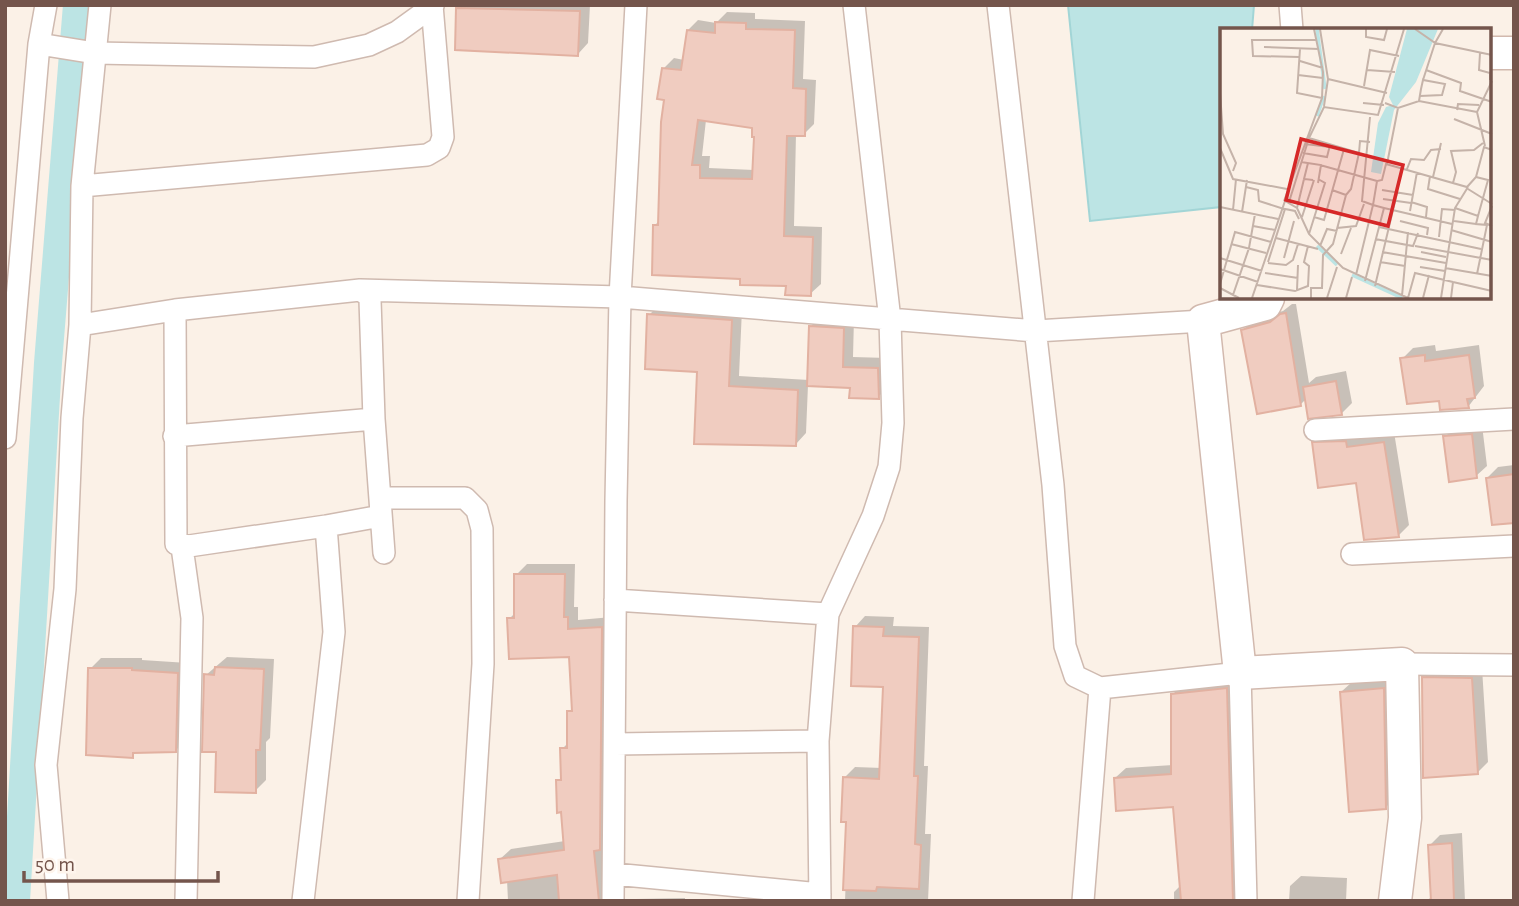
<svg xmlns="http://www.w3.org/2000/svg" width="1519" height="906" font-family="'Alegreya Sans',sans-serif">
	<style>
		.water { fill: #bce4e4; stroke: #a2d5d6; stroke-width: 2 }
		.shadow { fill: #0003; fill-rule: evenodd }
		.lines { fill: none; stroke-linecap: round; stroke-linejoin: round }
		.canal { stroke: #bce4e4; stroke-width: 28 }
		.building { fill: #f0ccc0; stroke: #e2b1a1; stroke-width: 2; fill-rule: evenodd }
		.minor-casing { stroke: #cfbab0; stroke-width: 24 }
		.secondary-casing { stroke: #d2b9ae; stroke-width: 35 }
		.minor { stroke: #fff; stroke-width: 21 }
		.secondary { stroke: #fff; stroke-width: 32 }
		.inset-river { fill: none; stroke: #bce4e4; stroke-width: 3.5 }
		.inset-road { fill: none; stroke: #c5b3a9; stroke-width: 2 }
		.view { fill: #d62828; fill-opacity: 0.15; stroke: #d62828; stroke-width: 3.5 }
		.inset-edge { fill: none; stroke: #74554c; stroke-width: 3.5 }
	</style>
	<rect width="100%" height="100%" fill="#fbf1e7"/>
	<!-- water -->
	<path class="water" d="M1068 5H1254L1252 30H1222L1221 207 1090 221Z"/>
	<!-- shadow -->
	<path class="shadow" d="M458 5H590L588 43 578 54 457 48Z
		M727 12 755 13V19L805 21 803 79 816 80 814 124 804 134H796L794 226 822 227 821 284 810 294 787 285 742 277 655 225 660 220 666 98 663 69 674 58 684 60 688 30 698 20 716 23ZM706 120 754 126V170L709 168 710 156H702Z
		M660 304 742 309 739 376 809 380 811 326 822 316 854 318 853 357 888 358 889 386 878 397 851 386 808 385 806 433 796 444 698 370 649 315Z
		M1292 304H1296L1309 383 1316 377 1346 371 1352 403 1341 414 1307 398 1300 405 1243 330 1254 319 1283 311Z
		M1435 345 1436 351 1479 345 1484 386 1468 407 1440 399 1402 359 1413 348Z
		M1482 425 1487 466 1476 476 1445 437 1456 426Z
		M1325 432H1394L1409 525 1398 536 1358 481 1314 443Z
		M1514 465V521L1487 478 1498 467Z
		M527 564H575L574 607H578V620L612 617 615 901H508L507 880 500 859 511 849 565 841 558 781 563 777 562 749 569 742V712L574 706 570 655 509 619 516 612V575Z
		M865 616 894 617 893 626 929 627 924 766H928L925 834H931L928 901H845L848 821 844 778 855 767 882 768 885 686 855 627Z
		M227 657 274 659 270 738 266 742V780L255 791 217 750 206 675Z
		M101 658H142V660L188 663 186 740 175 751H137L132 756 90 669Z
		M1435 667 1482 668 1488 762 1477 773 1424 678Z
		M1237 678 1249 901H1174V892L1181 885 1175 805 1115 778 1126 768 1173 765V694L1183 684Z
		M1394 678 1396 797 1386 807 1341 692 1352 682Z
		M1462 833 1465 901H1428L1433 893 1430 845 1440 835Z
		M1301 876 1347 878 1346 901H1289L1290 886Z
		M685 898V901H631L635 899Z"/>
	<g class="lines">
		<!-- canal -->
		<path class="canal" d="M16 901 48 363 77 5"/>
	</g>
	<!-- building -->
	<path class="building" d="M456 8 580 11 578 56 455 50Z
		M715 22 746 23V29L795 30 793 88 806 89 805 136H787L784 236 813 237 811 296 785 295 786 286 740 285V279L652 275 653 225H658L661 122 664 100 657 99 662 68 681 70 687 30 715 33ZM698 120 752 128V137H754L752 179 700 178V165H692Z
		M1286 313 1301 406 1257 414 1241 330 1270 322 1280 314Z
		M647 314 732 320 729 386 798 390 796 446 694 444 697 372 645 369Z
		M809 326 844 328 843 367 878 368 879 399 849 398 850 388 807 386Z
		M1425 355V361L1469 355 1475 398 1467 399 1469 408 1440 410 1439 401 1407 404 1400 358Z
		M1336 381 1342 415 1308 419 1303 387Z
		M1472 434 1477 478 1449 482 1443 436Z
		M1346 441 1347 447 1384 442 1399 537 1364 540 1356 483 1318 488 1312 442Z
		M1514 474V523L1492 525 1486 478Z
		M514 574H565L564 617H568V629L602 627 600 850 594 851 599 901H559L557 875 501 883 498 859 564 850 561 812 557 813 556 780H561L560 748H567V711H572L569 657 509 659 507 618H514Z
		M853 626 884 627 883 636 919 637 914 776H918L915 844 921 845 919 889 877 887 876 891 843 890 846 822H841L843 777 879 779 883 687 851 686Z
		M215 667 264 669 260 750H256V793L215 792 216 752H202L204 674 214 675Z
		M88 668H132V670L178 673 176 752 133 753V758L86 755Z
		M1422 677 1472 678 1478 774 1423 778Z
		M1227 688 1233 901H1181L1173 807 1116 811 1114 778 1171 774V694Z
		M1384 688 1386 809 1349 812 1340 692Z
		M1452 843 1454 901H1431L1428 845Z"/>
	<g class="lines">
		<!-- minor casing -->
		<g class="minor-casing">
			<path id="minor" d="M998 5 1053 485 1065 646 1075 676 1100 688 1240 673 1246 901
				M1290 5 1292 30
				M39 44 95 53 314 57 369 45 397 32 433 6
				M82 186 427 155 439 148 443 137 432 5
				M360 290 620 297 1036 331 1203 321
				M175 310 176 544 189 546 326 526 381 516
				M80 325 175 310 360 290 368 295 370 300 374 419 384 553
				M1315 430 1514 419
				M174 436 374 419
				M5 438 39 44 46 5
				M380 498H465L477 510 482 529 483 664 468 901
				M182 547 192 618 186 901
				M1352 554 1514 546
				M615 600 828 614 873 516 889 467 893 423 890 320 854 5
				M1402 664 1514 665
				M616 744 818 741
				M614 874 820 894
				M58 901 46 765 65 589 72 418 80 325 82 186 100 5
				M303 901 334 632 326 526
				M613 901 616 500 620 297 636 5
				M820 901 818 741 828 614
				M1083 901 1100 688"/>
		</g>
		<!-- secondary casing -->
		<g class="secondary-casing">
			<path id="secondary" d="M1489 53H1514
				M1268 298 1265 304 1203 321 1240 673 1402 664 1405 818 1395 901"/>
		</g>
		<!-- minor -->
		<use href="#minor" class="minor"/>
		<!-- secondary -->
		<use href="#secondary" class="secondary"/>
	</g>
	<!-- overview -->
	<g transform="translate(1220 28)">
		<rect width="271" height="271" fill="#fbf1e7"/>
		<path d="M187 1H218L196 54 174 82 161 146 151 144 158 95 166 79 173 77 169 69Z" fill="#bce4e4"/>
		<path class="inset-river" d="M97 1 105 61M97 88 104 68M97 218 117 237M132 247 182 270"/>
		<path class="inset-road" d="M100 1 108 51 104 78M146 1V9L164 12 167 1M195 1 215 15 203 52M223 1 215 15 272 27M44 19 99 21M80 21 77 65 102 70M260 25 259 42 270 45V52M79 29 33 28 32 12H96M80 33 103 40M147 42 175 44M206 42 241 55 240 63 272 74M78 47 103 50M108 51 167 65M144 58 150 22 179 28M0 65 3 106 16 135 13 143M199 73 201 61 203 52 225 56 222 67 200 68M143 75 164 77M165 75 178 80 199 73 257 84M237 82 238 76 259 77M234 91 272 106M89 110 139 125 140 113 150 114M85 116 110 119M265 118 257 84 272 53M0 120 13 151 67 161M83 125 107 129 110 117M81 134 101 137 98 155M88 135 84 151 93 152M167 136 178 80M100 137 157 153M187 141 191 131 204 132 211 122 221 121M210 148 208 161 240 171M213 149 221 115M233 155 236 144 231 123 254 122 263 115M26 159 38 162 39 173 64 181M248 161 272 176M112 162 126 167 131 161 139 125M162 162 193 167M163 171 191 175M64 173 102 70 103 44 94 1M69 174 89 110 104 79 158 87 184 1M191 174 207 179 206 189M272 178 265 195 272 198M0 179 58 191M77 180 84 151M164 180 232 196M235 180 258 188 268 152 256 149M13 182 16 151M190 183 197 144M22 184 27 152M82 189 94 152M94 189 104 192 124 121M180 193 208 200 207 207M234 193 256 196M33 198 55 202M159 199 261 221M117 200 136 198 144 176M231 202 272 214M89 206 105 155 98 151M219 209 222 181 235 182M56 210 98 221M155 211 193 218 198 205M11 216 46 225M100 218 107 201 117 203M195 218 272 232M162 224 226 235M201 224 226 229M121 226 131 200M0 230 42 243M64 230 74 193M48 234 65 181 75 183 79 191M160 234 185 238M48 235 66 237 73 232 78 216M200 239 225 243M225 240 272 248M0 241 38 254M45 245 78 250M257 246 267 197 256 196 258 188M136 247 153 177 142 173 150 89M145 253 164 180 153 177 157 153 162 152 166 136 247 159 256 149 264 119 272 122M0 256 15 204 51 214M37 257 75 263 88 258 89 238 84 234 88 218M155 258 177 165M0 260 19 270M77 262 78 237M13 267 29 220 35 186M182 268 188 204M32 270 65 173 77 180 89 206 123 240 188 270M91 270V260H102L103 227 113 216 126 167M107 270 117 239M126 270 132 249M188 270 195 245 233 254M203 270 209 247M221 270 235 180 248 159M231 270 233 254 272 263"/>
		<path class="view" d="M81 111 183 137 168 198 66 172Z"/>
		<rect width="271" height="271" class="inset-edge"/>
	</g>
	<!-- border -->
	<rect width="1519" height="906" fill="none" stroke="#74554c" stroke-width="14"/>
	<!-- scale -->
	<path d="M24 871v10h194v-10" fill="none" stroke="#74554c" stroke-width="3.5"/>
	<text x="35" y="871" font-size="21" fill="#74554c" stroke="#fef5ed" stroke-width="5" paint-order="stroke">50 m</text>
</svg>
